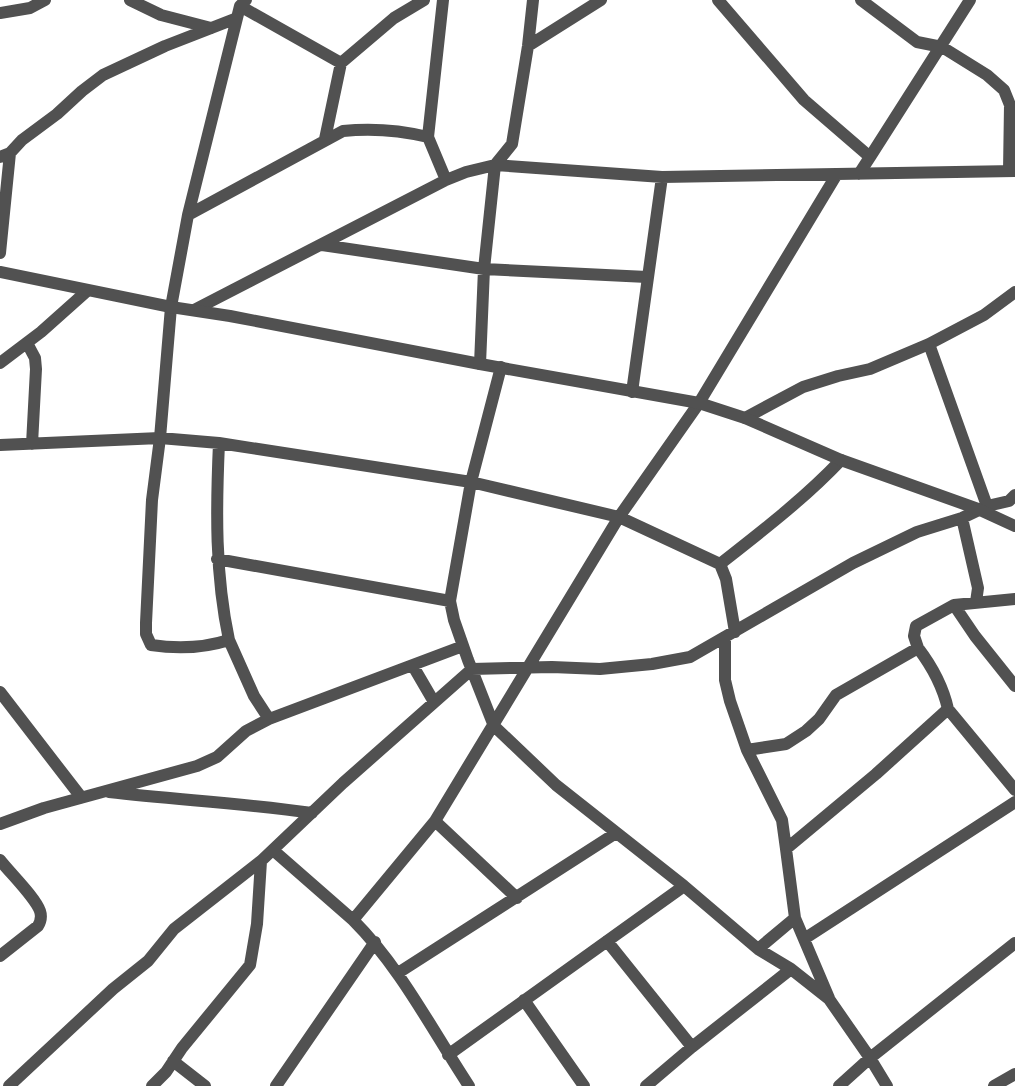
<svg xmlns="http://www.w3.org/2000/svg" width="1015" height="1086" font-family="Barlow,sans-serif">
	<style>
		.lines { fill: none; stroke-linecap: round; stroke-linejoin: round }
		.minor { stroke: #515151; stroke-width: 12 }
		.tertiary { stroke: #515151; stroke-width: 12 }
	</style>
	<rect width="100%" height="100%" fill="#fff"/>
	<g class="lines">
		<!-- minor -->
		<path class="minor" d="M130 0 161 15 211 28
			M246 0 240 6 188 215 171 307 160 438 152 500 146 623V634L151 645C177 649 204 648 229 640L254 696 269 719
			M443 0 428 137 446 180
			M718 0 804 100 870 157 859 174
			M861 0 917 42 942 47 987 75 1004 90 1010 105 1009 171
			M240 6 341 63
			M0 13 30 8 45 0
			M528 46 601 0
			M325 139 341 63 394 18 424 0
			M0 157 10 153 22 140 57 114 82 91 103 75 165 46 237 18
			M870 157 970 0
			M188 215 343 131C372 128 399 130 428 137
			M322 245 484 269 647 277
			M0 253 10 153
			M194 310 446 180 466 172 495 165 662 177 1015 171
			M27 343 35 358 36 369 32 444
			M929 344 987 506
			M0 363 41 332 87 291
			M480 364 484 269 495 165 512 144 528 46 533 0
			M501 367 471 482 450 601 454 620 468 660 494 726 556 785 684 886 758 949 791 969 829 999 870 1058 887 1086
			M632 392 662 177
			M745 418 803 387 838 376 870 369 929 344 984 315 1015 292
			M219 443C216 510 215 574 229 640
			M0 445 160 438 219 443 471 482 619 517 720 564 726 579 735 632
			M962 518 978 588 976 602
			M217 559 450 601
			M720 564C762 531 804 499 841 460
			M1015 599 954 605 975 636 1015 686
			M725 638V680L730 701 747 750 782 820 786 849
			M918 648C931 665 943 687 948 709
			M413 666 434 702
			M0 692 81 797
			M747 750 786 744 806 731 819 719 836 695 918 648 914 636 916 626 954 605
			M109 792C177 800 245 803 312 813
			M435 821 517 898
			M0 824 44 808 197 766 217 757 246 731 269 719 463 646
			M273 850 353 920
			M0 860C10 873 35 897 40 911 42 917 41 921 38 926L0 956
			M804 939 1015 802
			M607 941 692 1047
			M758 949 795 918
			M398 973 616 833
			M829 998 795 918 786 849 876 774 948 709 1015 790
			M524 1000 584 1086
			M448 1055 684 886
			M173 1061 205 1086
			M9 1086 113 989 148 961 174 929 261 861 343 783 472 669 552 667 600 669 652 664 690 657 853 563 917 532 962 518 987 506 1009 501 1015 495
			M152 1086 166 1072 182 1048 250 965 257 924 261 861
			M276 1086 375 942
			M469 1086C432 1030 401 968 353 920L435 821 619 517 699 403 837 174
			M646 1086 692 1047 791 969
			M839 1086 870 1058 1015 943
			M994 1086 1015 1074"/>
		<!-- tertiary -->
		<path class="tertiary" d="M0 272 171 307 230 316 480 364 699 403 745 418 841 460 978 509 1015 526"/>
	</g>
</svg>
